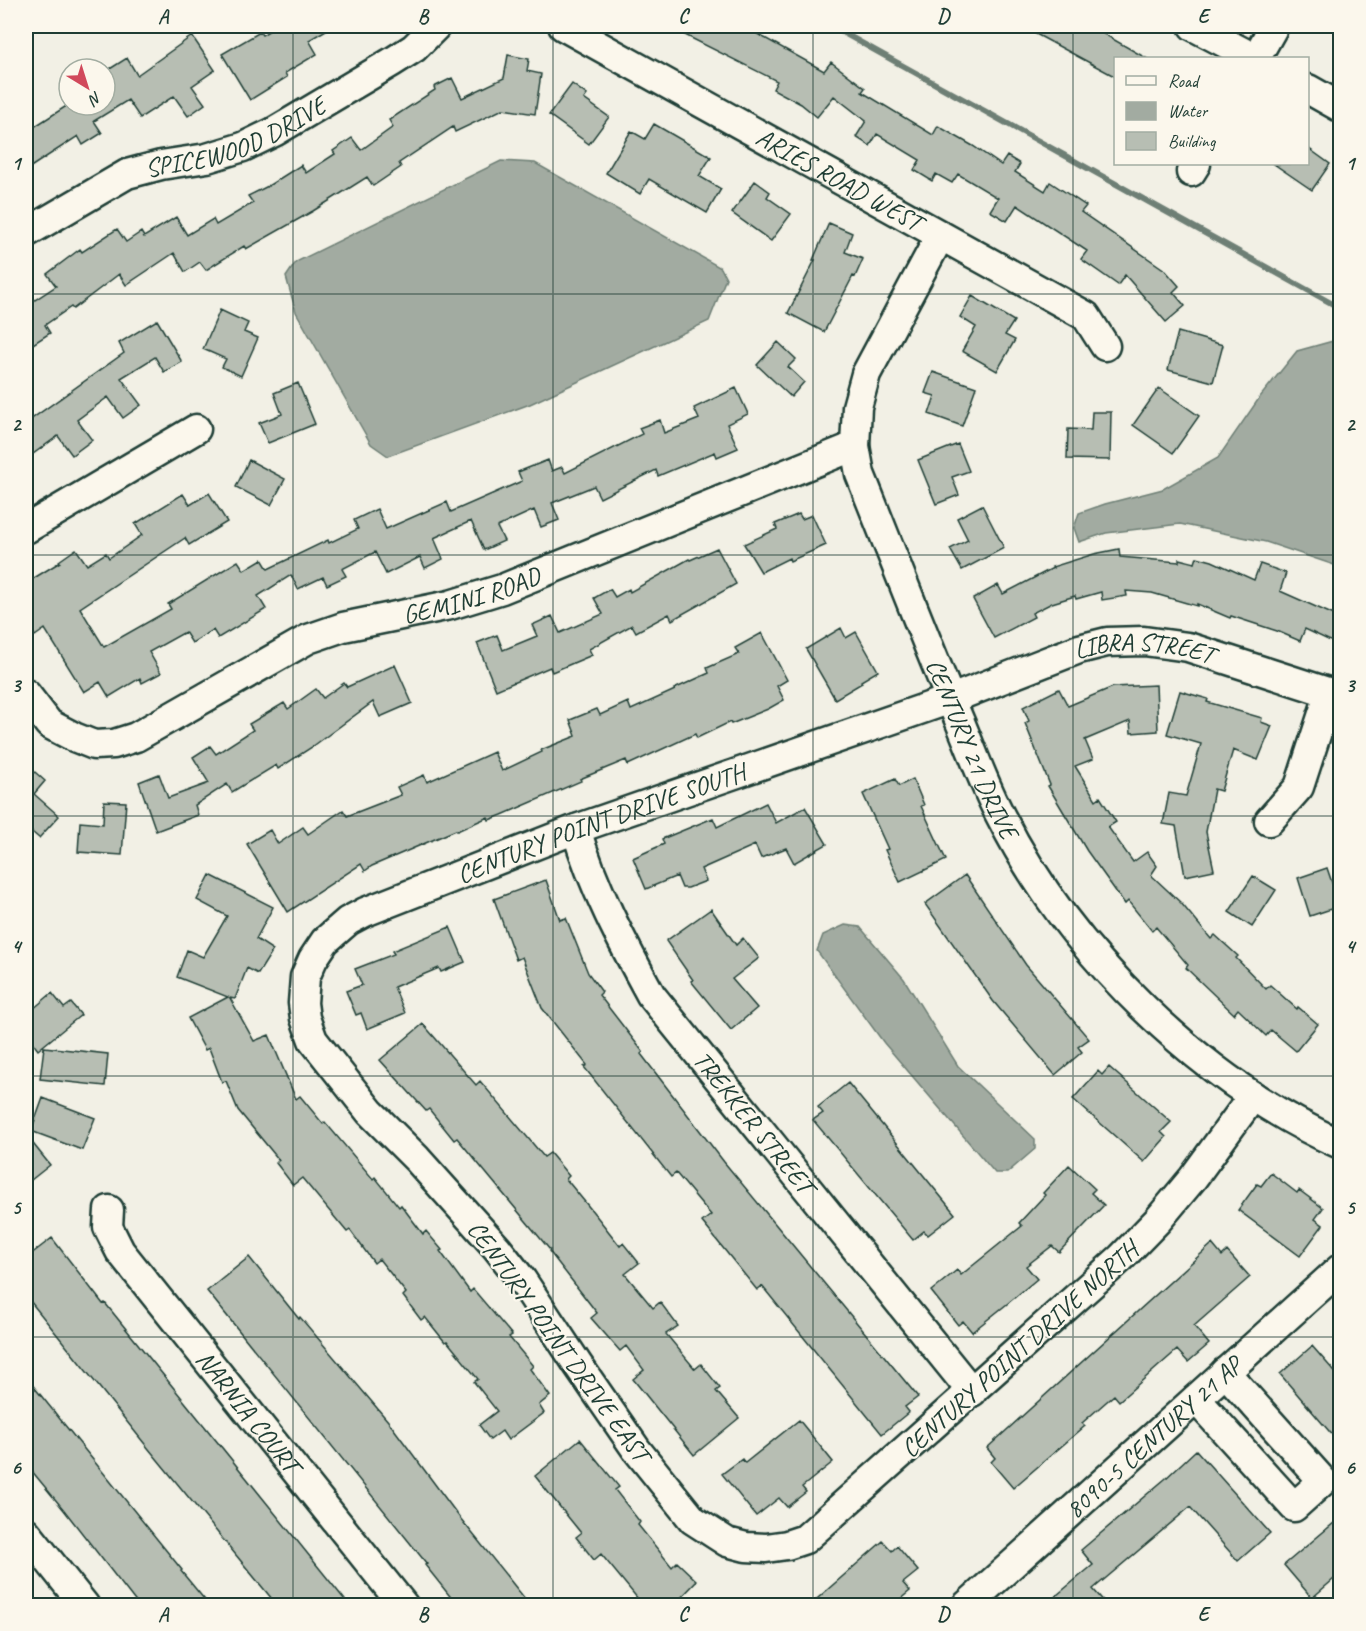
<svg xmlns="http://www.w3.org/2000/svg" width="1366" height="1631" font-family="Caveat,sans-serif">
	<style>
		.water { fill: #a2aba1; stroke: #6e7f75; stroke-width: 1.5 }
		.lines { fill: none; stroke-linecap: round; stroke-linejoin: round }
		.stream { stroke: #6e7f75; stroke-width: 6 }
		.building { fill: #b7beb3; stroke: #1f3d34; stroke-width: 1.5 }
		.minor-casing { stroke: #1f3d34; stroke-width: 33 }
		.minor { stroke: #fbf7ec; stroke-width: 28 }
		.grid { fill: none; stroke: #1f3d34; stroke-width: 1.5; stroke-opacity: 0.55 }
		.labels { text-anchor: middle; stroke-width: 4.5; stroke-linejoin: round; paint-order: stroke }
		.street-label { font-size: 26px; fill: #1f3d34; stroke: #fbf7ec }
		.neatline { fill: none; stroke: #1f3d34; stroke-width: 2 }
		.grid-label { font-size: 20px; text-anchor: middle; font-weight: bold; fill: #1f3d34 }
	</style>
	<rect width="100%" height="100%" fill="#f2f0e5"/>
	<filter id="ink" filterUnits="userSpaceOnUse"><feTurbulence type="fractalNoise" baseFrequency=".0167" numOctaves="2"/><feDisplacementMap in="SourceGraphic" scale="12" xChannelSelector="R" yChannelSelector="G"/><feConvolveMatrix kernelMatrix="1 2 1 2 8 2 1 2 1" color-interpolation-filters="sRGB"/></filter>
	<g filter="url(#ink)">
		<!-- water -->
		<path class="water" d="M501 161 535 163 721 268 726 278 709 321 530 404 388 456 371 444 296 312 286 277 296 262Z
			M1340 339V567L1266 542 1180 524 1106 533 1079 542 1074 528 1079 513 1105 504 1163 489 1218 458 1260 397 1297 351Z
			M845 925 860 927 904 979 958 1066 1035 1139V1149L1007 1173H995L884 1043 817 951 823 935Z"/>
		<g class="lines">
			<!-- stream -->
			<path class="stream" d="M831 26 1340 308"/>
		</g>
		<!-- building -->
		<path class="building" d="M277 26H333L309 40 317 54 285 73 287 77 250 100 222 54 260 32 262 35Z
			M667 26H743L824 71 831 62 865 88 862 92 933 135 938 126 973 146 1001 165 1007 156 1020 164 1015 172 1045 191 1050 182 1086 206 1081 212 1165 270 1179 286 1173 292 1185 306 1166 322 1125 275 1118 285 1081 259 1087 251 1017 205 1007 221 990 211 998 198 958 174 952 183 936 174 932 181 914 170 920 160 877 134 870 146 856 137 866 121 834 96 817 117 801 104 773 89 777 81Z
			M1021 26H1090L1146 58H1116V77Z
			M192 36 215 70 192 86 205 104 188 116 174 96 140 118 128 100 94 121 102 133 83 145 78 136 26 170V132L68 105H105V72L127 58 137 75Z
			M508 55 529 59 527 71 541 74 535 114 503 109 455 132 453 127 399 163 401 167 373 186 367 177 313 211 246 249 244 246 206 270 200 262 185 272 174 253 126 285 119 274 73 309 71 307 45 325 50 333 33 344 26 333V306L56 286 47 274 80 249 82 252 117 229 126 242 141 232 144 237 176 217 187 235 213 219 216 225 253 203 248 196 268 186 301 165 306 173 335 154 333 151 352 138 361 150 393 127 389 120 435 90 434 87 452 78 462 98 504 78Z
			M572 84 587 95 584 99 609 117 589 144 549 115Z
			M654 124 711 157 699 176 721 189 707 213 649 179 640 194 606 173 631 131 645 139Z
			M1308 148 1330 164 1312 190 1274 164H1308Z
			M755 181 770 192 767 197 791 214 771 241 732 213Z
			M829 223 852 233 845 252 863 259 855 277 853 276 824 332 788 313 815 260H813Z
			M972 296 1014 321 1005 335 1015 340 997 371 962 351 976 327 960 317Z
			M220 310 248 323 244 332 258 338 241 376 222 367 226 359 203 349Z
			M157 320 182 362 164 372 155 357 121 378 141 405 123 418 108 397 77 420 92 440 72 455 58 436 26 459V423L124 353 119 343Z
			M1178 332 1223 345 1213 382 1168 370Z
			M778 342 796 359 788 367 804 382 791 397 757 365Z
			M933 372 976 387 962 426 929 414 935 396 925 393Z
			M298 383 315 424 268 443 259 423 282 414 274 393Z
			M736 388 748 414 727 424 738 448 717 457 715 452 658 476 656 470 600 498 594 486 552 503 559 520 541 527 534 510 497 527 504 541 484 550 471 521 434 538 443 559 425 568 420 557 386 574 375 552 342 569 346 576 327 585 323 577 298 589 291 575 258 596 266 609 218 638 213 630 192 643 185 632 149 652 161 673 142 683 140 678 109 697 100 682 84 692 45 629 35 636 26 620V583L60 562 59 561 76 549 87 565 106 553 109 558 142 535 135 524 183 494 190 505 209 493 227 522 189 545 185 538 80 608 104 647 171 609 168 604 238 561 244 570 262 559 268 569 328 540 329 543 358 529 354 520 377 509 386 529 447 502 451 512 522 481 518 472 548 460 552 471 562 467 565 473 642 434 639 428 660 420 664 433 699 419 694 408Z
			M1159 388 1199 416 1173 453 1133 425Z
			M1092 412H1111L1110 460 1067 459 1068 429 1091 430Z
			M958 444 969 471 952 477 959 495 936 504 918 460Z
			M249 460 285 479 271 505 236 487Z
			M982 505 1004 548 962 570 950 549 968 540 957 518Z
			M799 514 802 519 812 515 826 545 790 561 789 558 761 572 744 544 777 529 775 524Z
			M717 548 736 584 672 620 669 614 636 632 632 625 589 649 592 655 552 672 550 667 496 690 477 643 497 635 503 650 537 636 532 625 552 616 560 633 603 614 594 598 610 589 615 597 629 589 630 592 689 559 690 560Z
			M1119 549 1120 557 1179 562V559L1195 563 1197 557 1212 561 1254 580 1260 564 1286 573 1280 591 1341 618V646L1305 629 1300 641 1277 631 1231 616 1230 618 1197 604V606L1152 593 1126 591 1127 596 1102 600 1101 592 1076 599 1075 596 1052 603 1032 613 1034 617 994 638 973 599 998 585 1003 594 1053 568 1052 567 1094 554Z
			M841 628 846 638 856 632 878 671 861 681 862 683 835 699 806 649Z
			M762 633 787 680 777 686 784 700 768 709 731 724 730 722 697 738 695 734 628 765 626 760 580 779 581 781 502 815 489 820 488 817 457 831 456 830 372 866 365 871 361 864 288 912 247 844 270 830 278 844 303 827 308 834 343 810 347 816 401 795 397 787 424 775 427 782 494 752 502 771 542 752 541 750 576 736 570 720 597 709 600 715 628 702 631 710 675 690 674 689 709 673 707 668 739 654 735 648Z
			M395 665 412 703 380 717 373 702 312 747 278 769 276 765 232 792 227 784 195 805 198 815 156 831 139 782 159 774 168 798 209 783 193 757 210 746 216 754 253 730 249 724 284 703 288 709 316 689 323 698 344 683 347 687Z
			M1156 685 1158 731 1131 733 1130 721 1085 740 1093 759 1075 766 1096 800 1100 797 1116 822 1108 827 1133 862 1147 852 1157 866 1151 875 1181 903 1211 939 1215 935 1238 956 1236 958 1266 989 1270 985 1297 1009 1298 1007 1318 1024 1296 1051 1271 1030 1266 1036 1238 1009 1234 1014 1186 968 1188 965 1156 927 1152 931 1128 901 1125 904 1087 851 1048 786 1050 785 1025 723 1029 721 1023 707 1059 689 1068 706 1113 687Z
			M1180 691 1208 699 1207 702 1262 718 1261 722 1272 726 1258 760 1233 750 1221 791 1214 789 1206 832 1214 870 1185 876 1176 826 1163 824 1169 793 1186 796 1201 744 1167 734Z
			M26 764 45 781 34 794 59 816 39 838 26 827Z
			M895 779 899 786 913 779 924 805 921 806 946 860 900 882 885 850 888 849 863 794Z
			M104 801 126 802 122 855 78 852 80 822 103 824Z
			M766 803 776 823 805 807 827 844 794 863 786 848 761 858 755 845 701 869 706 881 688 888H682L677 876 646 889 633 858 664 844 662 839 713 818 717 827Z
			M1327 868 1340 906 1310 916 1298 878Z
			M210 875 273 907 256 939 273 950 258 974 247 968 235 999 230 998 254 1041 269 1035 296 1099 300 1096 323 1124 325 1122 373 1179 375 1177 399 1207 401 1205 423 1234 426 1231 442 1250 440 1251 470 1292 473 1289 512 1335 509 1337 533 1366 530 1369 550 1396 539 1405 544 1413 508 1440 502 1431 490 1440 479 1425 497 1411 474 1382 478 1379 447 1341 445 1342 425 1317 421 1320 403 1296 406 1293 379 1259 374 1263 350 1230 347 1232 302 1178 293 1185 276 1163 279 1160 238 1110 226 1081 222 1082 209 1048 205 1050 188 1018 228 997 177 977 187 950 203 957 227 916 197 900Z
			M965 875 1026 965 1089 1039 1078 1047 1082 1052 1055 1075 993 1001 925 904Z
			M1253 876 1276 890 1252 927 1229 912Z
			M546 880 560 920 566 918 588 973 602 992 599 995 643 1052 641 1054 724 1162 918 1397 905 1407 909 1412 882 1434 762 1286 757 1290 702 1222 711 1215 676 1173 671 1177 584 1067 587 1065 542 1008 522 957 516 960 494 899Z
			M711 909 736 945 743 938 759 958 732 979 757 1008 731 1030 691 981 693 980 666 941Z
			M450 927 465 962 441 972 439 968 394 987 405 1013 367 1029 361 1013 356 1015 346 991 362 985 355 969 394 954 392 951Z
			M52 993 64 1008 71 1003 81 1015 38 1050 26 1034V1015Z
			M423 1024 476 1085 480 1081 544 1157 550 1153 569 1176 566 1179 598 1218 620 1246 623 1243 639 1263 625 1274 653 1308 660 1302 678 1326 666 1334 695 1369 701 1364 720 1388 716 1391 739 1418 694 1455 633 1379 644 1370 626 1346 620 1351 591 1318 597 1313 549 1251 550 1250 457 1138 454 1140 429 1109 426 1111 380 1060Z
			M44 1047 108 1054 105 1086 40 1079Z
			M1109 1067 1171 1122 1161 1132 1166 1137 1144 1162 1073 1099 1098 1071 1102 1075Z
			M848 1083 955 1214 928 1235 924 1231 913 1240 813 1120 823 1113 818 1107Z
			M43 1098 95 1118 82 1150 31 1131Z
			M26 1135 50 1165 26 1184Z
			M1069 1165 1095 1189 1091 1193 1104 1205 1059 1252 1052 1246 1026 1266 1037 1279 1007 1304 972 1332 963 1321 958 1325 931 1291 957 1270 961 1275 1022 1226 1019 1223 1045 1195 1043 1193Z
			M1271 1173 1297 1193 1299 1190 1323 1208 1315 1219 1323 1225 1300 1256 1238 1210 1257 1184 1261 1186Z
			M52 1238 103 1304 105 1303 349 1605H277L144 1443 26 1296V1258Z
			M1212 1244 1222 1256 1227 1251 1250 1277 1194 1326 1209 1344 1188 1362 1177 1350 1119 1401 1114 1395 1082 1423 1085 1426 1013 1488 991 1462 995 1458 987 1448Z
			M249 1257 299 1319 300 1317 388 1421 460 1518 530 1605H457L425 1565 427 1564 207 1291Z
			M1312 1346 1341 1379V1445L1280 1374Z
			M26 1377 182 1570 181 1571 209 1605H138L64 1510 26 1464Z
			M799 1420 833 1462 802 1487 806 1492 787 1507 779 1498 756 1516 722 1474 742 1459 745 1463Z
			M580 1439 619 1487 615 1490 640 1522 638 1525 672 1567 677 1562 697 1581 674 1605H643L601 1554 594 1560 576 1537 581 1533 535 1476Z
			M1196 1450 1270 1533 1238 1561 1190 1507 1093 1589 1107 1605H1045L1093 1565 1081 1550 1165 1479Z
			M1341 1517V1573L1312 1598 1284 1565Z
			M883 1541 892 1551 897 1546 918 1571 903 1583 910 1591 893 1605H810Z"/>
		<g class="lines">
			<!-- minor casing -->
			<g class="minor-casing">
				<g id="minor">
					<path id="s1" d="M563 26 1086 316 1105 346"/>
					<path d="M1193 26 1254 58"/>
					<path d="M1256 58 1274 26"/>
					<path d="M1308 89 1340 107"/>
					<path d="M1191 172 1196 164"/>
					<path id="s2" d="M26 233 127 174 161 165 207 158 243 147 274 132 392 62 414 48 436 26"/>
					<path id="s3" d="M940 236 866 374 857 407 855 446 860 474C893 556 925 640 960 722 973 753 985 787 1001 817 1070 953 1201 1082 1340 1144"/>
					<path d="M26 529 196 429"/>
					<path id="s4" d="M26 694 49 724 74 737 94 745 114 744 136 737 308 639 343 627 450 605 502 589 855 446"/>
					<path d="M1269 821 1299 787 1330 692"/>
					<path id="s5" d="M576 829C593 887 622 942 651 995L972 1392"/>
					<path id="s6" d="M1253 1096 1193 1178 1158 1220 1121 1258 805 1539 787 1545 766 1548 746 1547 727 1542 693 1520 636 1449 578 1365 522 1280 497 1248 417 1159 370 1112 313 1040 305 1018 303 1003 305 977 313 959 325 941 348 921 365 912 576 829 951 699 1079 649 1107 642 1144 641 1188 647 1340 696"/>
					<path id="s7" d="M109 1210 108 1227 120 1251 404 1606"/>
					<path d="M1196 1399 1294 1507 1323 1481 1225 1372"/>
					<path d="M26 1532 85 1606"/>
					<path id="s8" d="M966 1606 1340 1269"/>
				</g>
			</g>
			<!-- minor -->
			<use href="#minor" class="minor"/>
		</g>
	</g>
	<!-- grid -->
	<path class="grid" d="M293 26V1606M553 26V1606M813 26V1606M1073 26V1606M26 294H1340M26 555H1340M26 816H1340M26 1076H1340M26 1337H1340"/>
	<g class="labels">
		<!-- street labels -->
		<g class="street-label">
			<text dy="9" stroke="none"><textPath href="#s2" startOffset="232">SPICEWOOD DRIVE</textPath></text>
			<text dy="9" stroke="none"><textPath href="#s1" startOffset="316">ARIES ROAD WEST</textPath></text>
			<text dy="9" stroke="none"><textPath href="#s4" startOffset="498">GEMINI ROAD</textPath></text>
			<text dy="9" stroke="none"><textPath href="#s6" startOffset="2349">LIBRA STREET</textPath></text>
			<text dy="9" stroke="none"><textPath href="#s3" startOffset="555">CENTURY 21 DRIVE</textPath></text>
			<text dy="9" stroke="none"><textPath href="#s6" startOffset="1774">CENTURY POINT DRIVE SOUTH</textPath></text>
			<text dy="9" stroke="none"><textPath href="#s5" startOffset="346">TREKKER STREET</textPath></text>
			<text transform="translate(559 1341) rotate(54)" y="9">CENTURY POINT DRIVE EAST</text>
			<text transform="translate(1019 1349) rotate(-42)" y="9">CENTURY POINT DRIVE NORTH</text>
			<text dy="9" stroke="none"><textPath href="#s7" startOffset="249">NARNIA COURT</textPath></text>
			<text dy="9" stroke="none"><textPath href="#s8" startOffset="252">8090-5 CENTURY 21 AP</textPath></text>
		</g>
	</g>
	<!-- margin -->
	<rect width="1366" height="1631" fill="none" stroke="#fbf7ec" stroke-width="66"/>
	<!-- legend -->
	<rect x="1114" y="57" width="195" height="108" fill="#fbf7ec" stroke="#a3ada2" stroke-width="1.5"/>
	<rect x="1126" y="76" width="30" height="9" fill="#fbf7ec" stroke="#a3ada2" stroke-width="1.5"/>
	<text x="1168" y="87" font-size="18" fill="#1f3d34">Road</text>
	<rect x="1126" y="102" width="30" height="18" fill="#a2aba1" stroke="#a3ada2" stroke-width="1.5"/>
	<text x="1168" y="117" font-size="18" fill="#1f3d34">Water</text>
	<rect x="1126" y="132" width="30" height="18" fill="#b7beb3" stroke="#a3ada2" stroke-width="1.5"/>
	<text x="1168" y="147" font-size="18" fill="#1f3d34">Building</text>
	<!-- north arrow -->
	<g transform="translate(87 87) rotate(142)"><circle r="28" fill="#fbf7ec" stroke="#a3ada2" stroke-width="1.5"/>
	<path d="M0-4.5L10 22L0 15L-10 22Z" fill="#d1495b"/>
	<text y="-9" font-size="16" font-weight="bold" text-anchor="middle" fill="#1f3d34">N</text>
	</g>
	<rect x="33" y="33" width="1300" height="1565" class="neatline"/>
	<g class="grid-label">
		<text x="163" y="23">A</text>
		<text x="423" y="23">B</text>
		<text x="683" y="23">C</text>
		<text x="943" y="23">D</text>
		<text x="1203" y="23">E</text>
		<text x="16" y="170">1</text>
		<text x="1350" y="170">1</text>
		<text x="16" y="431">2</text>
		<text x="1350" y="431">2</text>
		<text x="16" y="692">3</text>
		<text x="1350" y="692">3</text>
		<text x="16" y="953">4</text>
		<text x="1350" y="953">4</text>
		<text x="16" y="1214">5</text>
		<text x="1350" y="1214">5</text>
		<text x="16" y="1474">6</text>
		<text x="1350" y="1474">6</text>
		<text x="163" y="1621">A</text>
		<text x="423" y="1621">B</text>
		<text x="683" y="1621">C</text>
		<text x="943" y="1621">D</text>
		<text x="1203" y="1621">E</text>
	</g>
</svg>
